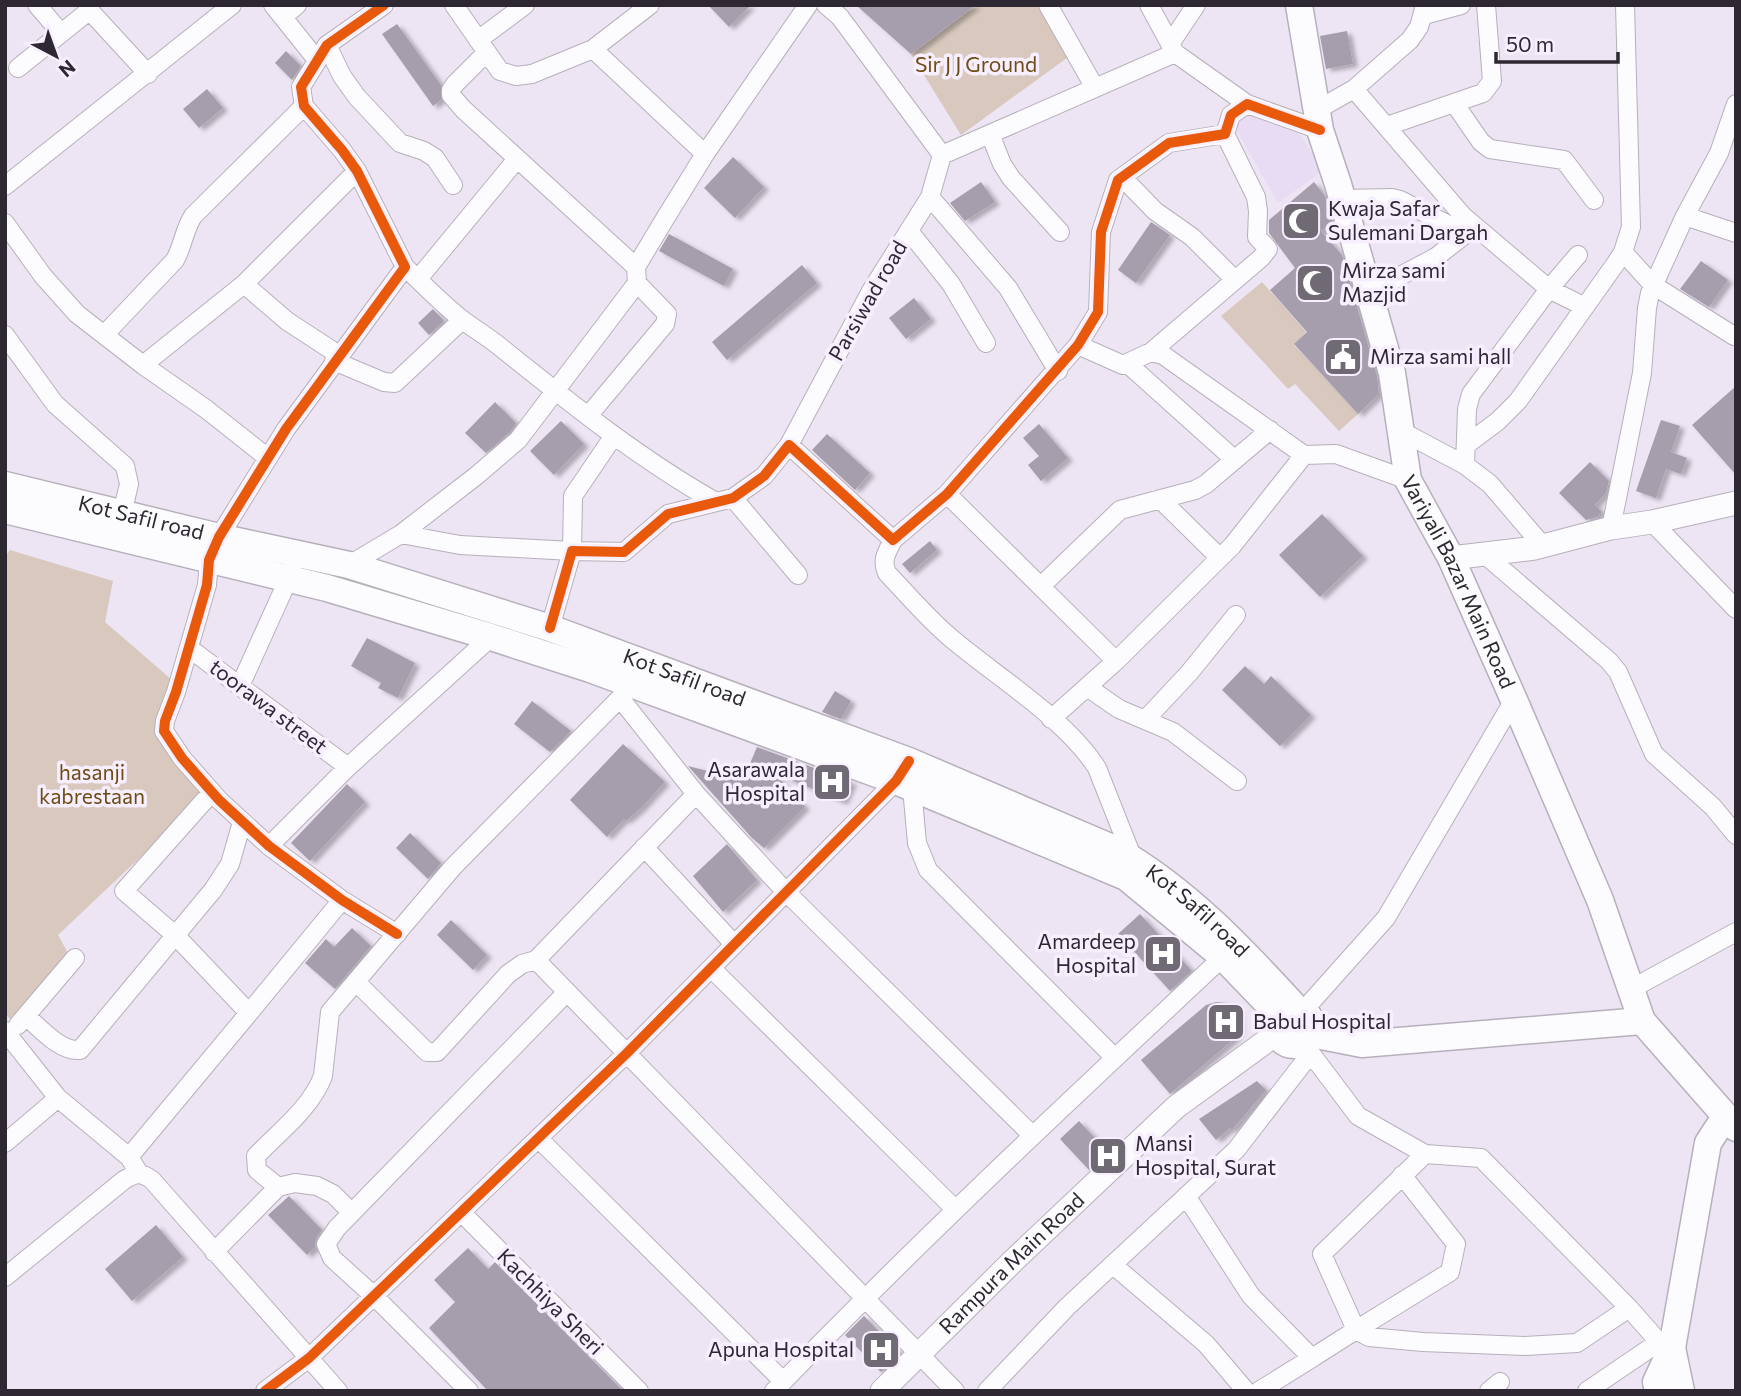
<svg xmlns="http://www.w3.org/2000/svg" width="1741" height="1396" font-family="Commissioner,sans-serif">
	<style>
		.built { fill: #e8dbf4 }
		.green { fill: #d8c8bd }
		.building { fill: #a69eac; filter: url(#shadow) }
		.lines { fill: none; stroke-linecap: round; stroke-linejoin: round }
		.minor-casing { stroke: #b6b0bb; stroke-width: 20 }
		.tertiary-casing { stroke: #b6b0bb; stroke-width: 25 }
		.secondary-casing { stroke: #b6b0bb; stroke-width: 29 }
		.minor { stroke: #fcfbfd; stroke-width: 18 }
		.tertiary { stroke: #fcfbfd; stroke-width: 23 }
		.secondary { stroke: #fcfbfd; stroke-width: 26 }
		.cycleway-casing { stroke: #f7efff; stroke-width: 15 }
		.cycleway { stroke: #e8590c; stroke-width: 10 }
		.labels { text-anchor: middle; stroke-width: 7; stroke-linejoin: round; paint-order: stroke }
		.park-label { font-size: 21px; fill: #6e4b11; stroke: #f7efff }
		.poi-label { font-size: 21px; fill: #2d2831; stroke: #f7efff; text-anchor: start }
		.street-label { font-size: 21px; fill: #2d2831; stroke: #f7efff }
	</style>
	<defs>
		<filter id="shadow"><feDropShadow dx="5" dy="3" stdDeviation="2" flood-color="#0004"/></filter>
	</defs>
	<rect width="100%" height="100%" fill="#ede5f4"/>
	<!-- built -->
	<path class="built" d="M1243 114 1269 119 1298 132 1324 170 1278 203 1236 129Z"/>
	<!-- green -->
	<path class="green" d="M976 5H1042L1071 55 961 135 911 54Z
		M1262 282 1306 332 1294 345 1358 414 1339 431 1295 384 1288 389 1221 316Z
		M10 550 113 581 105 622 172 680 158 733 205 791 149 849 58 935 73 962 10 1019 5 1013V557Z"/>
	<!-- building -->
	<path class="building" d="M708 5H751L729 27Z
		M856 5H976L911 54Z
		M397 24 441 85V100L433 106 382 34Z
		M1347 31 1353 64 1326 69 1320 36Z
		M286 51 301 66 292 80 275 63Z
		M207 89 223 108 199 128 183 109Z
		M733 157 764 187 735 218 704 188Z
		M981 182 995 202 965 221 950 203Z
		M1314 182 1325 196 1333 222 1321 231 1342 255 1377 376 1379 394 1358 414 1294 344 1307 332 1270 290 1295 268 1269 233V220Z
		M1151 222 1170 235 1136 283 1118 270Z
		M669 234 733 269 724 286 659 251Z
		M1701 261 1728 280 1709 307 1680 289Z
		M802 265 817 283 727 360 712 342Z
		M914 298 931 319 906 339 889 318Z
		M433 309 444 321 429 335 418 323Z
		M1736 386V475L1692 425Z
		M495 402 516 423 510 432 486 453 465 433Z
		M1661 420 1680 426 1671 452 1687 458 1681 474 1666 469 1656 498 1636 491Z
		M561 421 584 444 554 475 530 451Z
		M1039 424 1068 458 1041 481 1028 465 1039 456 1023 438Z
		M827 434 870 473 855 490 812 450Z
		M1590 462 1609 481 1606 493 1595 505 1602 512 1597 517 1586 520 1559 493Z
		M1322 514 1363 556 1320 597 1279 555Z
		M930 541 937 550 910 573 902 564Z
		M367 638 415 663 398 698 378 688 381 683 351 666Z
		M1245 666 1264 684 1271 676 1311 715 1280 746 1222 690Z
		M835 691 851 701 841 719 822 712Z
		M532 701 571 731 550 752 514 724Z
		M623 744 665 782 641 808 626 821 624 819 607 837 570 800Z
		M757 747 852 782 843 802 773 772 805 807 764 848 752 838 688 766 743 780Z
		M347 784 365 802 310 861 291 843Z
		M410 833 441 863 428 879 396 848Z
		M727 844 757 880 723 912 693 876Z
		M1140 914 1192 971 1170 991 1118 934Z
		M451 920 487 955 473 970 437 935Z
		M352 928 371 946 335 989 305 963 326 939 334 947Z
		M1216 1002 1227 1003 1238 1014 1239 1029 1235 1038 1170 1094 1141 1060 1206 1005Z
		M1257 1081 1266 1090 1232 1130 1230 1128 1216 1140 1199 1119Z
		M1079 1121 1108 1152 1089 1170 1060 1139Z
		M289 1196 322 1230 316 1238 315 1247 307 1255 268 1215Z
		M156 1225 183 1257 132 1301 105 1269Z
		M468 1248 488 1269 495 1262 623 1391H488L429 1328 455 1302 434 1280Z
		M864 1316 900 1353 881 1372 845 1335Z"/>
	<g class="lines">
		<!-- minor casing -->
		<g class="minor-casing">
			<path id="minor" d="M37 5 61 33
				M273 5 317 60
				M384 5 327 45 301 87 304 106 342 150 357 171 405 267 286 429 219 537 209 560 207 585 176 692 165 721 164 731 182 758 219 800 269 846 342 900 397 934
				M454 5 500 71 516 76 532 74 593 49 650 5
				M826 5 840 17 942 155 1175 53 1247 104
				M1048 5 1095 88
				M1149 5 1175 53
				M1424 15 1461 5
				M283 17 297 5
				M478 40 525 5
				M1170 44 1196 5
				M327 45 342 76 357 97 400 143 424 151 435 158 453 185
				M593 49 705 154
				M487 52 455 84 451 90V95L463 109 636 267
				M18 68 85 14 91 12 148 74
				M1354 89 1463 216 1549 289 1585 307
				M1454 103 1481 142 1490 149 1564 160 1594 200
				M1315 111 1354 89 1410 40 1419 27 1425 5
				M1387 126 1483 93 1492 81 1486 5
				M990 134 1002 164 1011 178 1060 232
				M1122 177 1155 211 1192 237 1235 280
				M5 186 232 5
				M930 197 1008 288 1058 371
				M1342 199 1392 198 1400 200 1466 234
				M1685 216 1736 233
				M5 223 43 276 77 314 143 365 206 409 268 458
				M909 231 951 284 986 343
				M1623 252 1653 285 1734 336
				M405 267C424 285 443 305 464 321 476 330 488 337 499 346 569 402 638 458 716 502
				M418 279 517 159
				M244 284 287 321 339 355
				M1370 292 1436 257 1472 229
				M5 335 55 404 125 466 129 484 122 514
				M104 335 175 260C183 246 184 230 193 216L304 106
				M1078 345 1123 365 1151 352 1163 355 1304 455
				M1151 352 1261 258 1268 249 1257 237 1258 211 1256 197 1225 134
				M334 361 384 382 395 383 462 320
				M1128 364 1235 460
				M143 365 244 284 357 171
				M588 416 665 324 667 314 637 283
				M1401 431 1465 465 1490 484 1543 546
				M789 445 871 291 930 197 942 155
				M1466 445 1498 421 1518 401 1616 263 1623 252 1631 227 1625 5
				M1465 465 1467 409 1471 394 1549 289 1578 255
				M947 494 1116 661
				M733 498 798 575
				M1160 499 1220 558
				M1652 522 1736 609
				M1611 528 1642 373 1647 308 1650 293 1685 216 1719 153 1736 104
				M401 534 460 545 572 551 573 496 613 437
				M893 540C887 552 881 560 887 573 908 595 928 619 952 639 996 676 1067 720 1097 768L1133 859
				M1484 554 1609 661 1618 672 1654 754 1713 807 1736 835
				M349 565 401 534 476 476 518 440 637 283 636 267 666 217 705 154 808 5
				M1041 586 1120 510 1195 490 1206 484 1270 430
				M550 628 572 551 624 552 668 514 733 498 764 476 789 445 893 540 947 494 1078 345 1098 312 1101 232 1118 180 1169 143 1225 134 1231 115 1247 104 1320 130
				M189 648 348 767
				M634 677 620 698 696 794 785 891 1032 1135
				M240 686 292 571
				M1087 687 1119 709 1173 732 1237 781
				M1051 719 1116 661 1232 546 1304 455 1336 454 1408 480
				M1145 720 1189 673 1236 615
				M912 788 917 843 928 870 1115 1058
				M212 792 124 891 175 935 249 1013 342 900
				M269 846 348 767 491 637
				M644 847 734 944
				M536 960 955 1391
				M711 968 955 1209
				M356 982 427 1052H437L508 974 522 964 536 960 696 794
				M1631 989 1736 932
				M1303 1011 1386 918 1514 700
				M26 1016C40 1028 60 1052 80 1050L213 890 230 864 242 822
				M18 1025 75 958
				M5 1031 58 1098 129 1157
				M1303 1043 1358 1116 1425 1154 1481 1158 1629 1308 1659 1342 1672 1348
				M538 1138 783 1381
				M5 1143 58 1098
				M139 1173 129 1157 249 1013
				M278 1187 257 1170 256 1156C279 1132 311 1108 323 1076L330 1012 453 867 620 698
				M1186 1196 1251 1296 1312 1358 1259 1391
				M462 1213 639 1391
				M214 1252 278 1187 295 1183 317 1186 333 1194 351 1212
				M1113 1265 1206 1344 1246 1391
				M5 1277 124 1180C136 1173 141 1172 152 1180L338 1391
				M1356 1330 1369 1337 1423 1342 1525 1346 1577 1343 1629 1308
				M1356 1330 1450 1272 1456 1244 1402 1175
				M1312 1358 1356 1330 1322 1254 1425 1154
				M265 1391 309 1358 626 1054 896 781 901 773
				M469 1391 374 1296 332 1258 326 1244 337 1228 566 993
				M774 1391C919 1241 1071 1099 1223 957
				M987 1391 1067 1307 1236 1150 1311 1053
				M1489 1391 1500 1382
				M1587 1391 1659 1342"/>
		</g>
		<!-- tertiary casing -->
		<g class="tertiary-casing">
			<g id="tertiary">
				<path d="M1451 558 1535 548 1611 528 1652 522 1736 503"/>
				<path id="s1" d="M882 1391 1013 1261 1176 1107 1276 1034"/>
			</g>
		</g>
		<!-- secondary casing -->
		<g class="secondary-casing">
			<g id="secondary">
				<path id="s2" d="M1299 5 1320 130 1338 184 1392 373 1408 480 1451 558 1514 700 1600 900 1642 1021 1736 1128"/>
				<path id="s3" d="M5 485 219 537 349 565 550 628 909 761 1117 850C1187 890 1243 950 1297 1009"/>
				<path d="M5 510 327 588 491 637 590 669 896 781 1126 877 1223 957 1273 1009"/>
				<circle cx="1294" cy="1027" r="18"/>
				<path d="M1311 1034 1362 1044 1642 1021"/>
				<path d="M1672 1348 1681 1391"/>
				<path d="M1658 1391 1656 1382 1672 1348 1708 1143 1725 1117"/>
			</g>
		</g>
		<!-- minor -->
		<use href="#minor" class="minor"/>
		<!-- tertiary -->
		<use href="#tertiary" class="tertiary"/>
		<!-- secondary -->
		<use href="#secondary" class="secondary"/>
		<!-- cycleway casing -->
		<g class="cycleway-casing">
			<path id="cycleway" d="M384 5 327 45 301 87 304 106 342 150 357 171 405 267 286 429 219 537 209 560 207 585 176 692 165 721 164 731 182 758 219 800 269 846 342 900 397 934
				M550 628 572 551 624 552 668 514 733 498 764 476 789 445 893 540 947 494 1078 345 1098 312 1101 232 1118 180 1169 143 1225 134 1231 115 1247 104 1320 130
				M265 1391 309 1358 626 1054 896 781 909 761"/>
		</g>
		<!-- cycleway -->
		<use href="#cycleway" class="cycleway"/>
	</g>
	<!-- icons -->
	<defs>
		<g id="mosque-square" transform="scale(2.0125)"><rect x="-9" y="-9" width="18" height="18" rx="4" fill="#706a75" stroke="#f7efff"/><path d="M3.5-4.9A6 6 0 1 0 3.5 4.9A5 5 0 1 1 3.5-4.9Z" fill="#fff"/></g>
		<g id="civic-square" transform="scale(2.0125)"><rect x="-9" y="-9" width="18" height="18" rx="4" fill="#706a75" stroke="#f7efff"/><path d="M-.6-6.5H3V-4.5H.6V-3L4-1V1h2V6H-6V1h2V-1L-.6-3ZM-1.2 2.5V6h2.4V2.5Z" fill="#fff"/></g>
		<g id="hospital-square" transform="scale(2.0125)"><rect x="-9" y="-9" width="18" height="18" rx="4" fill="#706a75" stroke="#f7efff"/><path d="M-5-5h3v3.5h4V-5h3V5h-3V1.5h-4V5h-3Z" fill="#fff"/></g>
	</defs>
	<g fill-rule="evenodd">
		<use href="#mosque-square" x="1301" y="221"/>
		<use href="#mosque-square" x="1315" y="283"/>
		<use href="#civic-square" x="1343" y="357"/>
		<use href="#hospital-square" x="832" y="782"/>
		<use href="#hospital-square" x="1163" y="954"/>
		<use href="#hospital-square" x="1226" y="1022"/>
		<use href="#hospital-square" x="1108" y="1156"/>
		<use href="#hospital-square" x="881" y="1350"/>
	</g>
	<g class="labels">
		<!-- park labels -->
		<g class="park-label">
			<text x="976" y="72">Sir J J Ground</text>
			<text x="92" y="780">hasanji<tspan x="92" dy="24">kabrestaan</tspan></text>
		</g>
		<!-- poi labels -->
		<g class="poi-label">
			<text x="1328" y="216">Kwaja Safar<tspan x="1328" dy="24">Sulemani Dargah</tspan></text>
			<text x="1342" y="278">Mirza sami<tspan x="1342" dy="24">Mazjid</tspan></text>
			<text x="1370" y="364">Mirza sami hall</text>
			<text x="805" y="777" text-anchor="end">Asarawala<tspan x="805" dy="24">Hospital</tspan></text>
			<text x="1136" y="949" text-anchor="end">Amardeep<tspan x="1136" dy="24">Hospital</tspan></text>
			<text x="1253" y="1029">Babul Hospital</text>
			<text x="1135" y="1151">Mansi<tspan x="1135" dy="24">Hospital, Surat</tspan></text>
			<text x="854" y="1357" text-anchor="end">Apuna Hospital</text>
		</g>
		<!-- street labels -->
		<g class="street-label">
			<text transform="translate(868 301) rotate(-60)" y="7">Parsiwad road</text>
			<text dy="7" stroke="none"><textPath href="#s3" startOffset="140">Kot Safil road</textPath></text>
			<text dy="7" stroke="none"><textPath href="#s2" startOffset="602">Variyali Bazar Main Road</textPath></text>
			<text dy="7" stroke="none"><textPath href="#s3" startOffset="707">Kot Safil road</textPath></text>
			<text transform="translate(268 707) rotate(37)" y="7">toorawa street</text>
			<text dy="7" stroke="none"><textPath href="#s3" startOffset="1274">Kot Safil road</textPath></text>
			<text dy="7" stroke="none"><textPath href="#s1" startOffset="182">Rampura Main Road</textPath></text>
			<text transform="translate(550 1302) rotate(45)" y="7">Kachhiya Sheri</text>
		</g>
	</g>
	<!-- border -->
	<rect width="1741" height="1396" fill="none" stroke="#2d2831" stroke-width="14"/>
	<!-- north arrow -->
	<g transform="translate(56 56) rotate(139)" stroke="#f7efff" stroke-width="5" paint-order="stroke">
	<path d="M0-5L12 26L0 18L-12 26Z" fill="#2d2831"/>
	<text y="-10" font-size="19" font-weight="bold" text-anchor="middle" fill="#2d2831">N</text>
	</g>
	<!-- scale -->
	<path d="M1496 52v10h122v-10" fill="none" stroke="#2d2831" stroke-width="3.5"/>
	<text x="1506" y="52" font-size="21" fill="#2d2831" stroke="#f7efff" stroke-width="5" paint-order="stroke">50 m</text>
</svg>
